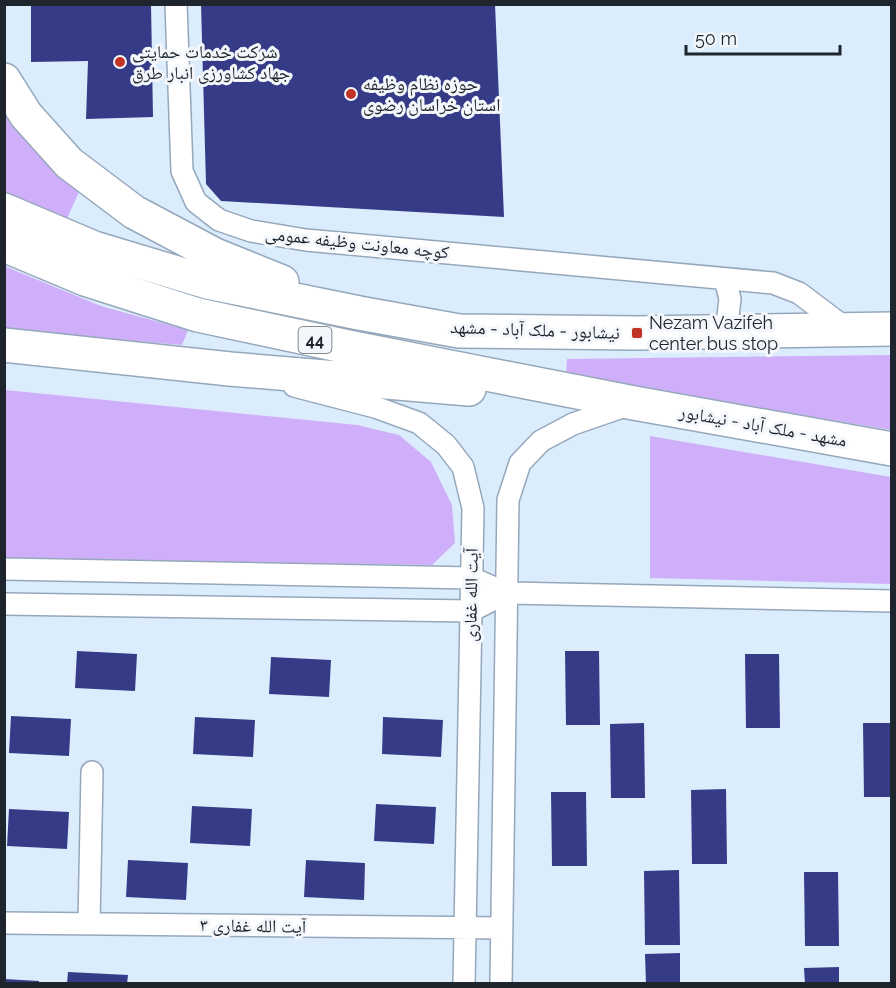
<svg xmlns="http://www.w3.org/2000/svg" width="896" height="988" font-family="Raleway,'Noto Naskh Arabic',sans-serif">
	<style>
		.green { fill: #d0affa }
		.building { fill: #353b87 }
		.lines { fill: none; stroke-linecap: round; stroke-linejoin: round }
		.street-casing { stroke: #95a8bb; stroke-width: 24 }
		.highway-casing { stroke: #95a8bb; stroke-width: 36 }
		.street { stroke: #fff; stroke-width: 21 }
		.highway { stroke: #fff; stroke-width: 33 }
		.poi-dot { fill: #c03326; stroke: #f3f7fb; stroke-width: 2 }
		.labels { text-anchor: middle; stroke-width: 6; stroke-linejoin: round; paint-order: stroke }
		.shield { fill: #f3f7fb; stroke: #5e646b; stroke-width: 1.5 }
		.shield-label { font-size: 16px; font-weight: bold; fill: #1e252d }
		.poi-label { font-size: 18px; fill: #1e252d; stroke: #f3f7fb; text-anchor: start }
		.street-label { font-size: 18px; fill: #1e252d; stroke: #f3f7fb }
	</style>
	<rect width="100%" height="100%" fill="#dbecfc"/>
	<!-- green -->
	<path class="green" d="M4 108 17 127 79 192 65 223 5 192Z
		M4 266 101 306 188 330 182 345 5 330Z
		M891 355V430L566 376 567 359Z
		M5 390 357 425 399 435 431 462 452 505 455 543 432 565 5 559Z
		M650 436 891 477V584L650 578Z"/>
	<!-- building -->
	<path class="building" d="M31 4H151L153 117 86 119 88 61 31 62Z
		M201 4H495L504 217 221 201 206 184Z
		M77 651 137 654 135 691 75 688Z
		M565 651H599L600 725H566Z
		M745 654H779L780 728H746Z
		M271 657 331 660 329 697 269 694Z
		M11 716 71 719 69 756 9 753Z
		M195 717 255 720 253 757 193 754Z
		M383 717 443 720 441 757 382 754Z
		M644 723 645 798H611L610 724Z
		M863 723H892V797H864Z
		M726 789 727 864H692L691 790Z
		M551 792H586L587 866H552Z
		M376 804 436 807 434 844 374 841Z
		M192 806 252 809 250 846 190 843Z
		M9 809 69 812 67 849 7 846Z
		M128 860 188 863 186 900 126 897Z
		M306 860 365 863 364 900 304 897Z
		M679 870 680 945H645L644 871Z
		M804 872H838L839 946H805Z
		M680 953V984H646L645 954Z
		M839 967V984H805L804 968Z
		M68 972 128 975 127 984H67Z
		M4 979 39 981V984H4Z"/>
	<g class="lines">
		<!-- street casing -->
		<g class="street-casing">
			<path id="street" d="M176 4 182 171 196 202 219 220 251 231 306 240 773 283 799 293 848 330
				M725 279 730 299 726 333
				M294 386 375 407 419 423 446 445 463 467 473 508 464 984
				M4 569 472 578 506 593 892 601
				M4 604 471 611 506 593
				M4 923 502 928
				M89 924 92 772
				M501 984 508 500 520 463 541 441 573 424 628 405"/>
		</g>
		<!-- highway casing -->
		<g class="highway-casing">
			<path id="highway" d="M4 80 26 115 69 163 134 212 215 255 282 282
				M4 210 94 248 207 282 359 313 459 331 637 333 892 329
				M4 245 85 279 198 315 348 347 634 403 892 449
				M4 345 230 369 469 389"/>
		</g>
		<!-- street -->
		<use href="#street" class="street"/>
		<!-- highway -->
		<use href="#highway" class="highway"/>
	</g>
	<!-- markers -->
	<g class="poi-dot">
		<circle cx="120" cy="62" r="6"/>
		<circle cx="351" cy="94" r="6"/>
		<rect x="631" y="327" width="12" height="12" rx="3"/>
	</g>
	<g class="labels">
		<!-- shield labels -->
		<rect class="shield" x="298.5" y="327" width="33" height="26" rx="4.5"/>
		<g class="shield-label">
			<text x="315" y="346">44</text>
		</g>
		<!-- poi labels -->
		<g class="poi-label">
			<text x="132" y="58">شرکت خدمات حمایتی<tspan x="132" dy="21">جهاد کشاورزی انبار طرق</tspan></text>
			<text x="363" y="90">حوزه نظام وظیفه<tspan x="363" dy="21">استان خراسان رضوی</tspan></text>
			<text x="649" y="329">Nezam Vazifeh<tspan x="649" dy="21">center bus stop</tspan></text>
		</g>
		<!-- street labels -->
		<g class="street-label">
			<text transform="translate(357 243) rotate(6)" y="6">کوچه معاونت وظیفه عمومی</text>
			<text transform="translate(535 330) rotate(2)" y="6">نیشابور - ملک آباد - مشهد</text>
			<text transform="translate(763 426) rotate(10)" y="6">مشهد - ملک آباد - نیشابور</text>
			<text transform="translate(471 595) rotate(-89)" y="6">آیت الله غفاری</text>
			<text transform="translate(253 926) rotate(1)" y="6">آیت الله غفاری ۳</text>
		</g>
	</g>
	<!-- border -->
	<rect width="896" height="988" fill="none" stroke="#1e252d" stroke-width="12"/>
	<!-- scale -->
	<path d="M686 45v9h154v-9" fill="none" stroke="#1e252d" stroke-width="3"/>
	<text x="695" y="45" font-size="18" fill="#1e252d" stroke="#f3f7fb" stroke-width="4.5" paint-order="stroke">50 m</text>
</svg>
